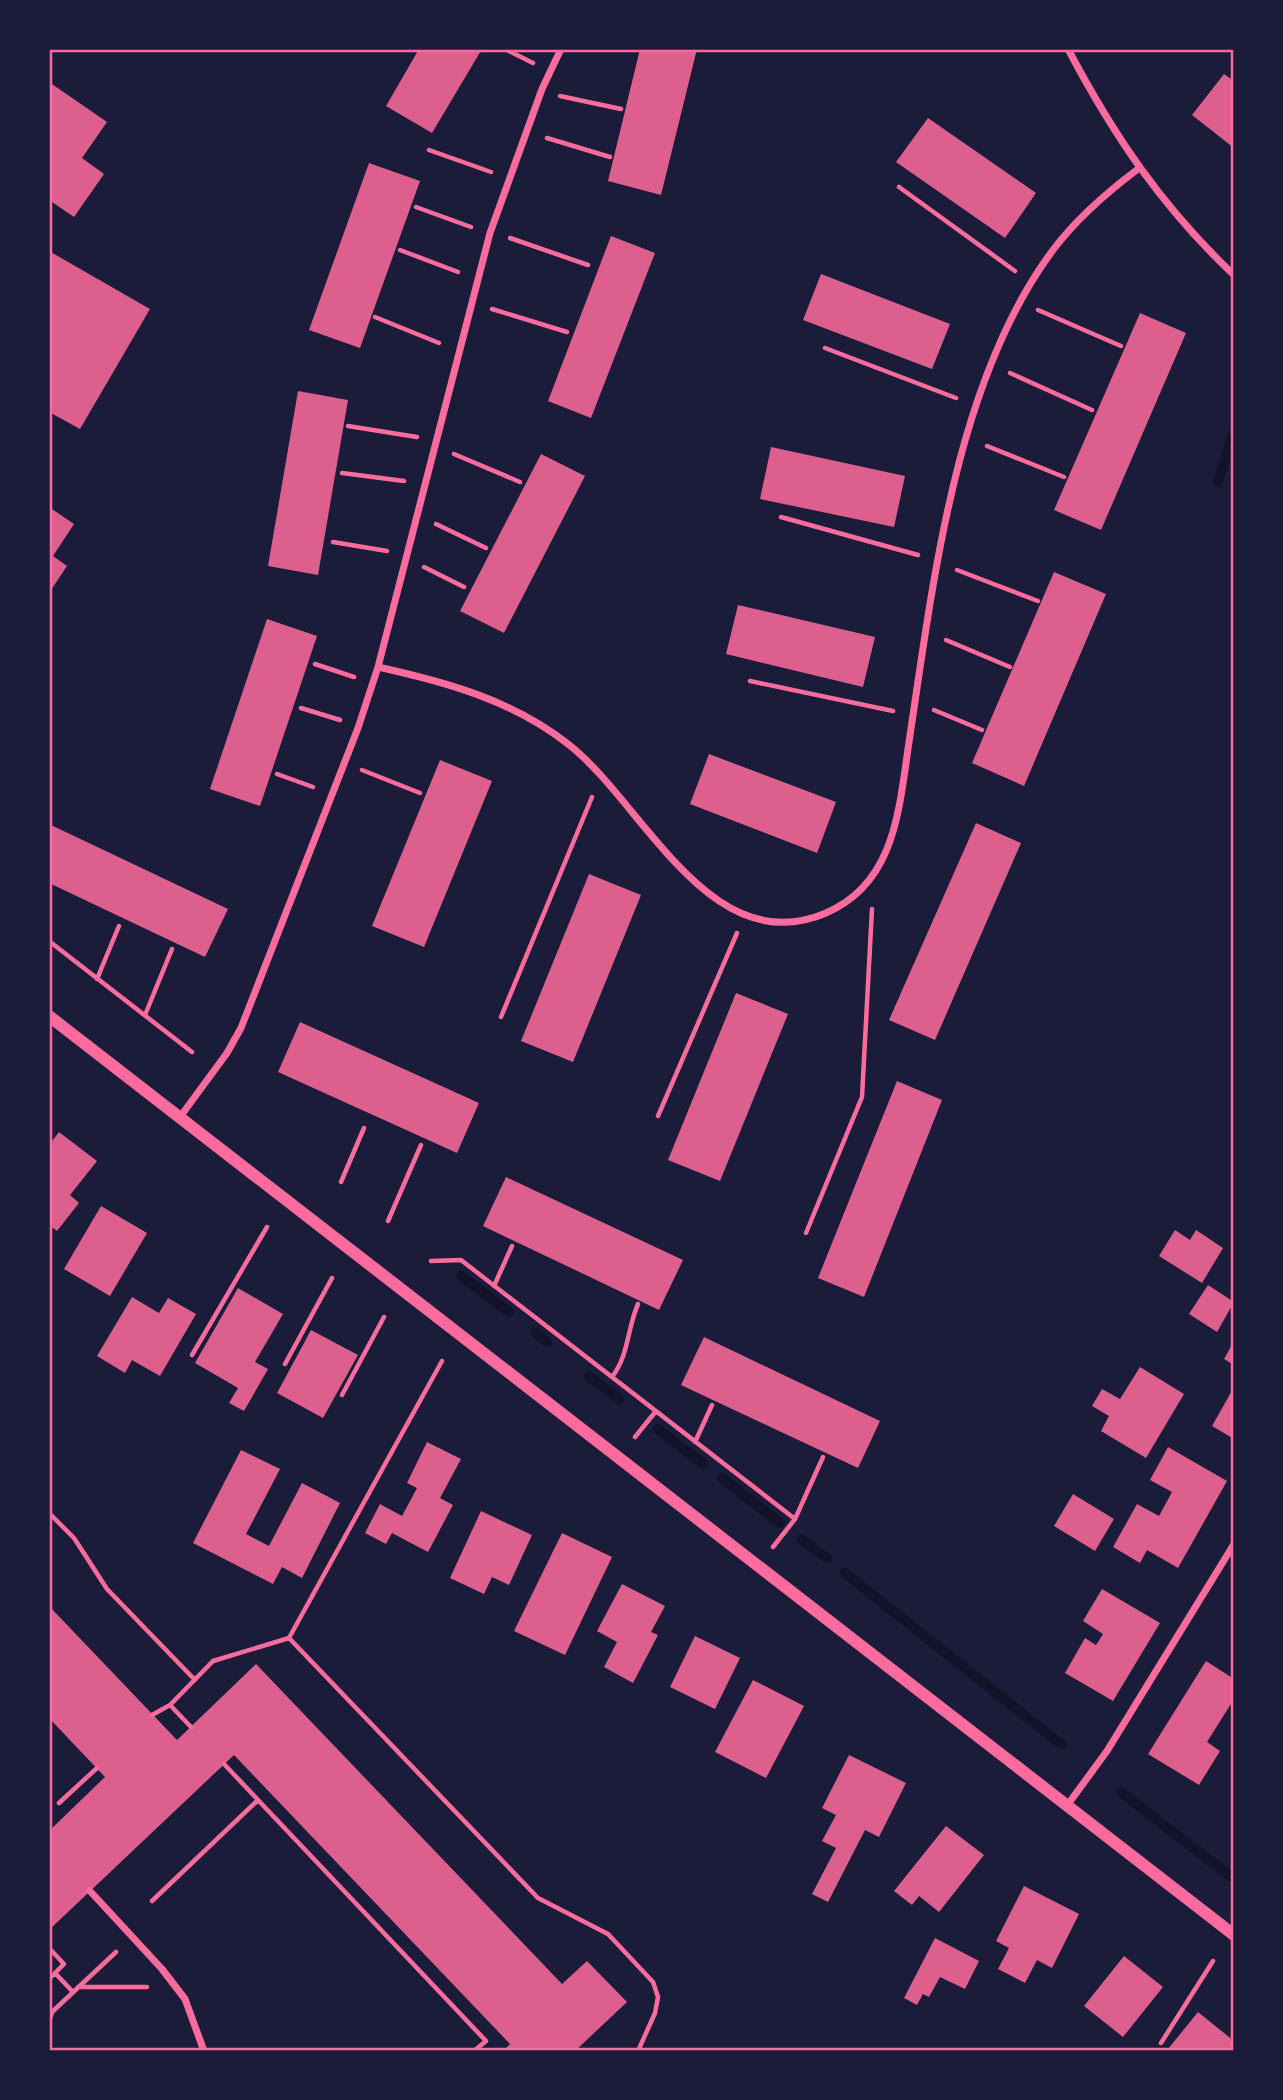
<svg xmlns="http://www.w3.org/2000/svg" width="1283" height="2100" font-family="'Open Sans',sans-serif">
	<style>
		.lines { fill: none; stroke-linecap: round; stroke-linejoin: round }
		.stream { stroke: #12122b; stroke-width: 10 }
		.building { fill: #dd5f8e }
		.path { stroke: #ff6b9d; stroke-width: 4.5 }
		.minor { stroke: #ff6b9d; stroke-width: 7 }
		.tertiary { stroke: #ff6b9d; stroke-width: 12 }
		.neatline { fill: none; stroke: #ff6b9d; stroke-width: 2.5 }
	</style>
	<rect width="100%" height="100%" fill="#1b1b3a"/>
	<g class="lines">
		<!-- stream -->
		<path class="stream" d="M1218 482 1234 432
			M461 1276 509 1312
			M536 1333 547 1342
			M589 1376 619 1399
			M658 1429 703 1464
			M722 1478 780 1523
			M801 1539 827 1558
			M845 1573 1062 1745
			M1121 1792 1234 1879"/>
	</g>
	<!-- building -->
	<path class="building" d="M419 49H482L432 133 386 106Z
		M640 49H697L661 195 608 181Z
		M1224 74 1234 81V148L1192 115Z
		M49 82 107 122 82 158 104 174 74 217 49 200Z
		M928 118 1036 193 1005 238 896 162Z
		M369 163 420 181 360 348 309 330Z
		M611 236 655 253 591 418 548 401Z
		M49 251 150 309 80 429 49 412Z
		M821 274 950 324 932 369 803 320Z
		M1140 313 1186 333 1101 530 1054 510Z
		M298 391 348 400 318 575 268 566Z
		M771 447 905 476 894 527 760 499Z
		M541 454 585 476 504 633 460 611Z
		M49 507 74 524 53 556 67 566 49 593Z
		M1054 572 1106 594 1024 786 972 763Z
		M738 605 875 637 863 687 726 654Z
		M267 619 317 636 260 806 210 789Z
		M709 754 836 802 817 853 690 804Z
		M440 760 492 781 424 947 372 926Z
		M976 823 1021 843 935 1040 889 1020Z
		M51 825 228 909 205 957 49 883Z
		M589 874 641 895 573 1062 521 1041Z
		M736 993 788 1014 720 1181 668 1160Z
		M300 1022 479 1103 457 1153 278 1072Z
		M897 1081 942 1100 864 1297 818 1278Z
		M59 1132 97 1161 70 1195 79 1203 57 1231 49 1225V1145Z
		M506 1177 683 1260 659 1310 483 1226Z
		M101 1206 147 1233 110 1296 64 1269Z
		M1175 1230 1190 1240 1196 1230 1223 1248 1202 1283 1159 1256Z
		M1208 1285 1234 1302 1217 1332 1189 1314Z
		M238 1288 283 1314 255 1362 268 1369 244 1411 229 1403 238 1388 195 1363Z
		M132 1297 159 1313 168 1298 196 1314 160 1376 132 1360 125 1373 97 1356Z
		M311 1330 358 1355 323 1418 277 1393Z
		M704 1337 880 1421 858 1468 681 1385Z
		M1234 1341V1365L1224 1359Z
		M1140 1367 1184 1394 1146 1458 1101 1431 1109 1416 1092 1406 1102 1389 1120 1399Z
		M1234 1387V1439L1212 1426Z
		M427 1442 461 1459 440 1498 453 1505 428 1552 392 1533 386 1544 365 1533 380 1504 402 1516 417 1488 407 1483Z
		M1168 1447 1227 1481 1178 1568 1147 1550 1140 1563 1113 1547 1137 1504 1159 1516 1172 1492 1150 1480Z
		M241 1450 280 1469 246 1534 269 1546 302 1483 340 1503 302 1578 282 1567 273 1584 193 1543Z
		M1073 1494 1114 1519 1095 1551 1054 1526Z
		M481 1511 532 1535 509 1585 492 1577 484 1594 450 1578Z
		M562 1533 612 1557 565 1655 514 1631Z
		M622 1584 665 1606 651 1632 658 1635 633 1683 604 1667 617 1642 597 1631Z
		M1102 1589 1160 1623 1113 1701 1065 1673 1085 1638 1096 1645 1103 1634 1083 1621Z
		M49 1606 177 1740 256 1664 562 1984 587 1961 627 2002 575 2051H503L510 2044 234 1755 49 1930V1831L105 1777 49 1718Z
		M695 1636 740 1658 715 1709 670 1687Z
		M1206 1661 1234 1679V1699L1207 1742 1220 1751 1199 1785 1148 1754Z
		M753 1680 804 1706 766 1778 715 1752Z
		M849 1755 906 1783 879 1837 865 1830 828 1902 812 1894 836 1848 822 1841 836 1815 822 1808Z
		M946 1826 984 1855 939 1912 919 1896 912 1905 894 1891Z
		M1024 1886 1079 1914 1052 1968 1037 1960 1025 1983 998 1969 1009 1948 996 1941Z
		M935 1938 979 1961 965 1989 940 1977 929 1997 923 1994 917 2005 904 1998Z
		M1124 1956 1163 1987 1123 2037 1084 2006Z
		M1198 2012 1234 2041 1229 2051 1168 2049Z"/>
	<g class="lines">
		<!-- path -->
		<path class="path" d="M505 49 533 63
			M560 96 621 109
			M547 138 610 157
			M429 150 491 172
			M899 187 1015 271
			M416 207 471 227
			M510 238 588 265
			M400 250 458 272
			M492 309 567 332
			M1038 310 1121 346
			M375 317 439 343
			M825 348 956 398
			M1010 373 1092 410
			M348 426 417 437
			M987 446 1064 477
			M454 454 520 482
			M342 473 404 481
			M781 517 918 555
			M436 524 486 548
			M333 542 387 551
			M424 567 464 587
			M957 570 1038 601
			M946 640 1010 667
			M315 664 354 677
			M750 681 893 711
			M301 708 340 720
			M934 710 982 730
			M362 770 420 793
			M277 774 313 787
			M49 941 192 1052
			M97 979 119 926
			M145 1015 172 949
			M501 1017 592 797
			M658 1116 737 933
			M341 1182 364 1128
			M388 1221 421 1145
			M806 1233 862 1097 872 909
			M431 1261 461 1260 795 1519
			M494 1286 512 1246
			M192 1355 267 1227
			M285 1364 332 1278
			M612 1377C629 1355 627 1329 638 1304
			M342 1395 384 1317
			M635 1437 656 1411
			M695 1442 712 1405
			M49 1513 74 1538 107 1589 195 1680
			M773 1547 795 1519 823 1457
			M289 1638 538 1898 608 1934 653 1982 658 1997 655 2013 638 2051
			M170 1705 191 1727
			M152 1715 170 1705 213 1661 289 1638 442 1361
			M224 1764 486 2041 474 2051
			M59 1803 97 1768
			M152 1901 257 1801
			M49 1948 64 1964 49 1979
			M55 1973 73 1992
			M78 1987H147
			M49 2022 52 2012 116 1952
			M1161 2043 1213 1961"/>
		<!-- minor -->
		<path class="minor" d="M1068 49C1114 136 1162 207 1234 275
			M378 667C446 682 512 700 568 744 643 802 710 963 826 913 896 883 899 808 909 742 933 584 955 381 1053 250 1077 218 1106 193 1138 169
			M180 1117 227 1053 241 1028 358 728 378 667 490 233 542 89 561 49
			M1066 1807 1107 1751 1234 1544
			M90 1891 162 1969 185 1999 204 2051"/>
		<!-- tertiary -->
		<path class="tertiary" d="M49 1016 1234 1935"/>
	</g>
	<!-- border -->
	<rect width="1283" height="2100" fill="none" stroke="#1b1b3a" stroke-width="102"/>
	<rect x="51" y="51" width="1181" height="1998" class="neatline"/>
</svg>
